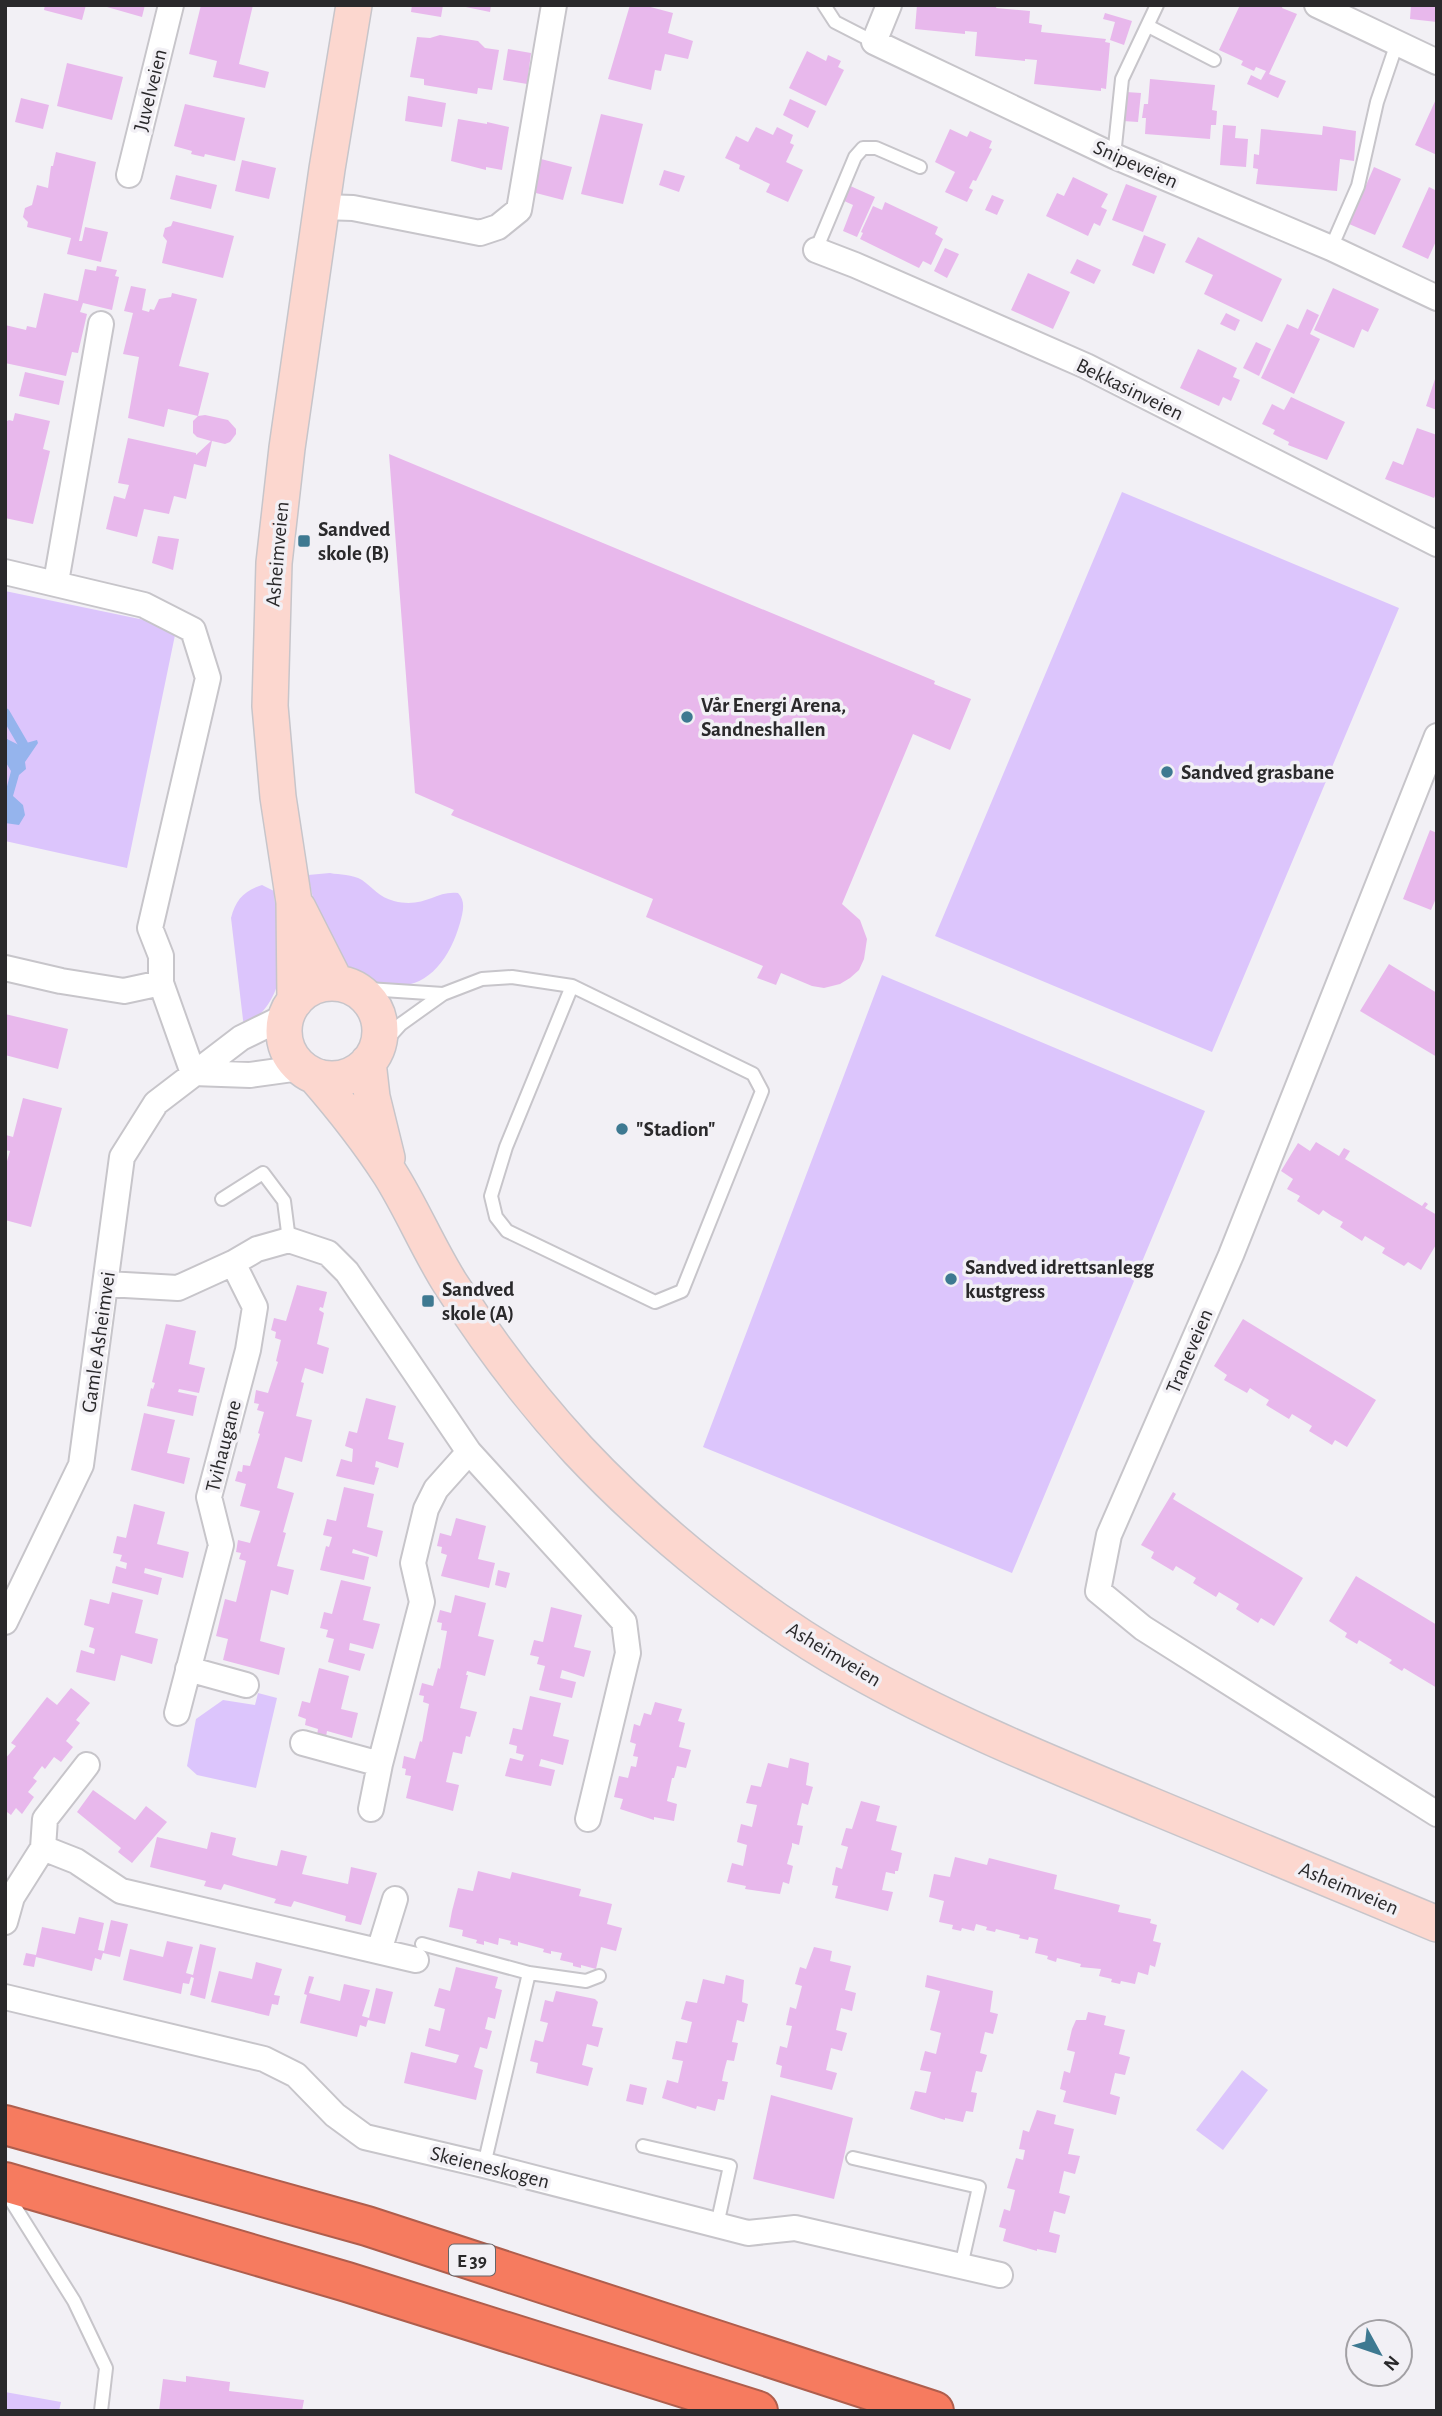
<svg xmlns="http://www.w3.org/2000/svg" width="1442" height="2416" font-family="'Alegreya Sans',sans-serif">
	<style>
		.green { fill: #dcc5fc }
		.water { fill: #95b4ed }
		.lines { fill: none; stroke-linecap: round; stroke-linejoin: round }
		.stream { stroke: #95b4ed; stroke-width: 10 }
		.building { fill: #e8b8ec }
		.lane-casing { stroke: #c7c5ca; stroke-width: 16 }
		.street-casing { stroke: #c7c5ca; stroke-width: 28 }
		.secondary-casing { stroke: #c7c5ca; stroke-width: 38 }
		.highway-casing { stroke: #af5e4d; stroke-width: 42 }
		.lane { stroke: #fff; stroke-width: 12 }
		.street { stroke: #fff; stroke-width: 24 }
		.secondary { stroke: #fcd7cf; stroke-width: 35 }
		.highway { stroke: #f67b5f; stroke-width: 38 }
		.poi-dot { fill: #3e7991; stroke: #f2f0f5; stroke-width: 2.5 }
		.labels { text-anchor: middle; stroke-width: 7; stroke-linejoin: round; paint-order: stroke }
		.shield { fill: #f2f0f5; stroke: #666568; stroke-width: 2 }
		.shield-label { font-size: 19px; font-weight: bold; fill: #2a292b }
		.street-label { font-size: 21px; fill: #2a292b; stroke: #f2f0f5 }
		.poi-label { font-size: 21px; font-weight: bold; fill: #2a292b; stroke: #f2f0f5; text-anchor: start }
	</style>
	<rect width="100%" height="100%" fill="#f2f0f5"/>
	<!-- green -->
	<path class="green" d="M1122 492 1399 608 1212 1052 935 936Z
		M5 591 154 622 175 635 127 868 5 841Z
		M330 873C340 875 352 874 362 880 373 888 379 897 394 901 424 909 436 890 458 893 466 901 463 912 460 923 448 966 418 1000 371 980 362 976 351 971 344 963 321 935 315 909 308 875Z
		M262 885 274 891C277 944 298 990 244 1028L231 918C236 899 244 891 262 885Z
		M882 975 1205 1111 1012 1573 703 1447Z
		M258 1693 277 1698 256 1788 197 1775 187 1766 196 1719 223 1700 255 1705Z
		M1242 2070 1268 2090 1223 2150 1196 2130Z
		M5 2392 61 2402 59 2411H5Z"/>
	<!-- water -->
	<path class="water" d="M7 739 19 745 37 740 38 743 25 762 26 769 19 775 13 796 23 805 25 815 19 825 5 823V794L11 771 5 761Z"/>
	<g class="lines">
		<!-- stream -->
		<path class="stream" d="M5 713 23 744"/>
	</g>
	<!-- building -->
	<path class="building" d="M45 5H86L82 20 44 10Z
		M100 5H145L142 17Z
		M201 5H253L239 64 269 72 265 88 213 77 217 61 189 54Z
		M412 5H443L441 17 411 12Z
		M456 5H491L490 12Z
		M630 5H643L673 13 668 33 693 41 688 59 665 54 661 71 655 70 651 90 608 79Z
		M917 5H997L996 8 1030 11 1029 23 1042 25 1041 32 1106 39 1105 42 1110 43 1106 89 1101 88V91L1034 84 1037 60 1025 59V61L975 56 977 32 965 31V34L915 29Z
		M1240 5H1283L1282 8 1297 14 1269 74 1286 81 1278 98 1247 84 1251 75 1261 80 1266 71 1256 67 1254 71 1241 65 1243 61 1219 50Z
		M1411 5H1437V22L1410 19Z
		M1105 13 1132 21 1124 45 1110 40 1115 22 1103 19Z
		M440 35 478 41 485 48 499 50 492 90 478 88 477 94 424 85V79L410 77 417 37 430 38Z
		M508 49 531 53 527 84 503 80Z
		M807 51 826 61 828 55 841 61 838 67 844 70 826 106 789 88Z
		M67 63 123 77 112 120 57 106Z
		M1150 79 1215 85 1212 110 1217 111 1216 125H1211L1210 139 1145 134 1146 118H1142L1144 104H1148Z
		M1126 92 1141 93 1138 122 1123 121Z
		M408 96 446 103 442 127 405 121Z
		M1437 97V155L1415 145Z
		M21 98 49 105 43 129 15 122Z
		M790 99 816 111 808 128 783 115Z
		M185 104 245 118 235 161 205 154 204 157 191 154 192 151 174 146Z
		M601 114 643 124 623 204 581 194Z
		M458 119 487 124V122L509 127 502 170 486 167V170L451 161Z
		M1223 125 1236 126 1235 138 1248 139 1246 167 1220 165Z
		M1323 126 1356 131 1354 161 1340 159 1337 191 1256 184 1258 169 1253 168 1254 154 1259 155 1261 129 1322 135Z
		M756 127 773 135 777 127 793 135 790 143 794 145 786 162 803 170 788 202 766 192 770 184 739 169 740 165 725 158 736 136 748 142Z
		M950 129 967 137 970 131 992 141 989 148 992 149 976 181 973 180 969 188 973 190 967 202 945 192 955 172 935 162Z
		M56 152 96 162 79 241H82L85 227 108 232 101 262 67 254 71 238 27 227 28 222 23 217 25 208 32 205 37 185 48 188 51 166H53Z
		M541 159 572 167 563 200 532 192Z
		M242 160 276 168 269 199 235 191Z
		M1374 167 1401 179 1375 235 1349 224Z
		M664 170 685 176 679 192 659 185Z
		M176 175 217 185 211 209 170 199Z
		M1073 177 1108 194 1101 207 1107 210 1100 226 1094 223 1088 236 1046 216 1057 193 1064 196Z
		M1126 184 1157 196 1143 232 1112 220Z
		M848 185 875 197 857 237 843 231 853 205 842 200Z
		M1429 187 1437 191V239L1428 259 1402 247Z
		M992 195 1004 200 997 215 985 210Z
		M885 202 938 227 935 234 943 239 931 265 923 261 919 268 860 239 863 233 861 232 873 206 882 210Z
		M173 221 234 236 223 278 162 263 167 241 163 236 165 228 171 226Z
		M1144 235 1166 244 1154 274 1132 265Z
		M1198 237 1282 279 1262 322 1204 294 1213 275 1185 262Z
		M945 248 959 254 947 278 934 271Z
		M1077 259 1101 270 1094 284 1070 273Z
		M97 266 117 270 115 276 119 277 112 310 83 303 80 312 87 314 78 353 72 352 66 376 5 363V325L26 330 27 326 36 328 44 293 78 301 85 269 96 271Z
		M1028 273 1070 292 1053 329 1011 310Z
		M131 286 146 289 142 310 149 312 150 309 154 310 159 299 171 297 172 293 197 299 179 366 209 373 198 416 205 415 228 420 236 429V434L230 442 225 444 212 441 206 467 194 464 186 499 174 496 169 514 144 509 137 537 106 529 114 496 125 499 129 485 118 483 128 438 196 453V455L211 441 197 437 193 433V421L198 416 168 409 164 427 128 418 139 357 123 354 133 313 124 311Z
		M1333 288 1379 309 1368 332 1362 329 1354 348 1314 330Z
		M1307 309 1319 315 1310 334 1320 339 1294 394 1261 378 1287 324 1298 329Z
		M1226 313 1240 320 1235 331 1220 324Z
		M1256 342 1271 349 1259 376 1243 368Z
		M1198 349 1237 368 1233 377 1240 380 1231 401 1223 397 1219 406 1180 388Z
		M25 372 64 381 59 405 19 396Z
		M1436 376 1437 377V410L1426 406Z
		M1291 397 1345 422 1327 460 1288 445 1289 442 1273 434 1275 430 1262 424 1272 404 1284 410Z
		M15 413 50 421 43 449 50 451 33 524 5 518V422L9 420 13 421Z
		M1417 428 1437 435V491L1434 498 1385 479 1393 461 1403 465Z
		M389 454 935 681 934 684 971 699 950 750 913 734 842 904 860 920 867 939 864 959 859 970 850 978 840 984 824 988 812 986 781 973 776 985 757 978 763 966 646 917 653 899 451 815 454 810 415 793Z
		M158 536 179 539 173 570 152 563Z
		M1430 830 1437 833V896L1431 910 1403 899Z
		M1389 964 1437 993V1057L1360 1011Z
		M5 1014 68 1029 58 1069 5 1055Z
		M23 1098 62 1108 31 1227 5 1220V1168L10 1151 5 1150V1137L6 1135 13 1137Z
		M1316 1142 1339 1156 1344 1148 1350 1151 1345 1159 1422 1206 1425 1202 1428 1204 1425 1208 1437 1215V1243L1421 1270 1408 1262 1404 1266 1382 1253 1385 1248 1365 1236 1362 1241 1340 1227 1343 1222 1332 1216 1323 1210 1319 1215 1297 1201 1300 1196 1287 1189 1293 1179 1281 1171 1298 1143 1310 1151Z
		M297 1285 327 1292 323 1308 320 1307 319 1310 324 1313 317 1344 329 1348 323 1374 305 1368 301 1382 304 1383 296 1416 312 1420 302 1462 285 1457 277 1488 294 1493 283 1532 286 1533 277 1566 294 1570 288 1595 271 1590 260 1641 285 1648 279 1675 223 1660 228 1639 216 1636 225 1599 236 1602 246 1561 239 1559 241 1553 236 1552 238 1540 250 1543 260 1511 240 1506 246 1484 235 1481 238 1471 242 1472 243 1465 250 1466 260 1434 258 1433 264 1412 257 1410 259 1404 254 1403 256 1390 268 1393 278 1362 276 1361 281 1340 275 1338 276 1332 271 1330 274 1318 286 1321Z
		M1243 1319 1376 1400 1347 1447 1335 1440 1332 1445 1309 1431 1312 1426 1292 1414 1289 1419 1266 1405 1269 1400 1259 1394 1250 1388 1247 1393 1224 1380 1227 1375 1214 1366Z
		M166 1324 196 1331 189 1364 205 1368 199 1393 179 1389 178 1392 197 1396 193 1416 147 1406 151 1388 153 1389 155 1383 152 1382Z
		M366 1398 396 1406 388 1439 404 1443 398 1468 376 1461 375 1467 379 1468 374 1485 336 1476 341 1459 352 1462 353 1449 345 1446 349 1431 357 1433Z
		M144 1413 175 1420 167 1453 190 1458 184 1484 131 1470Z
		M344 1487 374 1494 367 1527 383 1531 377 1557 353 1549 352 1553 369 1557 364 1580 320 1570 326 1546 329 1547 332 1537 323 1535 327 1519 336 1521Z
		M1173 1492 1176 1494 1173 1499 1303 1578 1274 1626 1261 1618 1258 1623 1236 1609 1239 1604 1219 1592 1216 1597 1193 1583 1196 1578 1176 1566 1173 1571 1151 1558 1154 1552 1141 1545Z
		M134 1504 165 1512 157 1544 189 1552 183 1578 145 1568 144 1573 162 1578 158 1595 112 1583 116 1566 126 1569 127 1563 120 1561 122 1555 113 1553 117 1536 126 1538Z
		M456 1518 486 1526 478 1559 495 1563 489 1588 441 1576 447 1555 441 1553 442 1547 437 1546 440 1533 451 1536Z
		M498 1570 510 1573 506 1588 495 1585Z
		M1356 1576 1437 1625V1688L1404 1668 1402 1671 1389 1663 1392 1660 1359 1640 1357 1644 1345 1637 1347 1633 1329 1621Z
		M341 1580 371 1587 363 1620 380 1624 373 1649 350 1643 349 1650 365 1654 360 1671 328 1662 334 1639 326 1637 328 1630 320 1628 324 1612 332 1614Z
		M112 1592 143 1600 135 1633 158 1639 152 1664 121 1655 115 1681 76 1672 81 1650 94 1654 95 1649 89 1647 94 1628 84 1625 90 1599 109 1604Z
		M455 1595 486 1603 478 1636 494 1640 485 1676 467 1671 466 1675H468L460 1708 477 1712 470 1737 466 1736 462 1754 453 1752 446 1782 459 1785 453 1811 406 1798 411 1776 405 1775 406 1769 402 1768 404 1756 415 1759 420 1741 422 1742 429 1704 423 1702 424 1696 419 1695 422 1683 433 1686 438 1668 440 1669 447 1631 441 1630 442 1623 437 1622 440 1610 451 1613Z
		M551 1607 582 1615 574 1647 591 1651 584 1677 562 1670 560 1678 576 1682 572 1698 539 1690 545 1666 537 1664 539 1657 530 1655 534 1640 543 1642Z
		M319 1668 349 1676 341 1709 358 1713 352 1738 327 1731 326 1737 317 1735 318 1729 305 1725 306 1719 298 1716 302 1701 310 1703Z
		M71 1688 90 1703 76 1720 80 1723 66 1741 73 1747 61 1762 54 1757 45 1769 42 1766 33 1778 37 1781 28 1792 34 1797 22 1814 16 1808 11 1815 7 1812 5 1815V1759L16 1746 11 1743 47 1697 57 1705Z
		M530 1696 561 1703 553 1736 569 1740 563 1765 541 1759 539 1766 555 1770 551 1786 505 1776 510 1758 522 1761 524 1755 516 1753 517 1746 509 1744 513 1728 522 1730Z
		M655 1702 682 1709 678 1721 685 1723 679 1747 691 1750 686 1768 677 1766 674 1778H672L667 1801 677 1804 674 1821 654 1817V1820L620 1809 623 1799 614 1797 619 1776 628 1778 631 1766 636 1767 638 1757 633 1756 636 1744 630 1742 634 1724 640 1726 644 1713 651 1715Z
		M790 1758 809 1763 806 1785 813 1787 808 1805 802 1803 797 1825 803 1826 799 1845 792 1843V1846L787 1864 793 1866 789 1884 783 1882 780 1894 745 1889 746 1886 727 1882 732 1863 743 1866 747 1845 737 1842 741 1824 752 1827 757 1805 746 1803 751 1785 761 1787 768 1763 788 1768Z
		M93 1790 135 1820 146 1806 167 1822 132 1863 118 1852 121 1848 77 1812Z
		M861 1801 880 1806 876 1821 897 1826 891 1850 902 1853 898 1871H895V1874L886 1872 882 1890 893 1892 888 1911 835 1898 838 1886 832 1885 836 1867 842 1869 848 1847 841 1845 846 1828 852 1829Z
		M211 1832 236 1838 232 1855 241 1858 277 1866 281 1850 307 1856 302 1874 348 1884 351 1867 377 1873 361 1925 345 1921 346 1916 308 1905 294 1901 291 1907 274 1903 276 1899 224 1884 221 1890 204 1886 206 1881 150 1867 157 1837 207 1849Z
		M955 1857 987 1865 989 1858 1057 1875 1054 1889 1120 1905 1118 1912 1151 1919 1150 1923 1157 1925 1153 1941 1161 1943 1155 1967 1150 1965 1148 1975 1138 1972 1135 1984 1121 1981 1120 1984 1111 1982 1112 1979 1099 1976 1101 1969 1080 1967 1081 1964 1057 1958 1056 1962 1047 1959 1048 1956 1035 1953 1038 1939 1029 1937 1028 1940 1019 1938 1020 1935 996 1929 995 1932 986 1930 987 1927 976 1924 974 1931 962 1928 961 1931 952 1929 953 1925 939 1922 944 1901 929 1897 934 1874 950 1877Z
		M478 1871 510 1879 512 1872 581 1889 579 1896 612 1904 607 1924 622 1928 616 1951 601 1947 596 1969 581 1965V1968L573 1966V1963L560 1960 562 1953 551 1951V1954L543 1952 544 1949 518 1942V1946L510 1944 511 1941 499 1938 498 1945 484 1941V1945L476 1943 477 1940 462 1936 463 1930 449 1927 452 1911 458 1888 473 1891Z
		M79 1917 104 1923 98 1950 104 1951 111 1920 128 1924 120 1957 103 1953 101 1960 95 1958 92 1971 36 1957 34 1967 23 1965 26 1953 36 1955 42 1927 75 1934Z
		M167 1941 193 1947 186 1973 193 1975 200 1944 216 1948 205 1999 190 1995 194 1978 191 1977 189 1984 183 1983 181 1994 123 1980 130 1949 163 1957Z
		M814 1947 832 1951 830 1961 851 1966 845 1990 856 1993 852 2011 841 2008 836 2030 847 2033 842 2051 831 2048 826 2070 837 2073 832 2090 780 2077 782 2066 776 2064 780 2046 787 2048 792 2026 786 2025 790 2007 796 2009 802 1986 795 1984 800 1967 806 1969Z
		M256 1962 282 1969 274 1995 280 1996 278 2005 272 2004 269 2016 211 2002 219 1971 252 1979Z
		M456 1967 498 1977 495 1988 502 1990 495 2019 488 2017 485 2029 492 2031 487 2049 480 2047 474 2067 483 2070 476 2100 404 2083 411 2052 456 2063 459 2055 425 2046 429 2028 440 2031 445 2009 434 2006 439 1988 450 1991Z
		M726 1975 744 1980 742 2002 748 2004 744 2022 737 2020 732 2042 738 2043 734 2061 727 2060 724 2071 722 2081 728 2082 724 2100 718 2099 715 2111 697 2106 696 2109 662 2098 667 2080 678 2083 683 2061 672 2059 676 2041 687 2043 692 2022 681 2019 686 2001 697 2003 703 1979 724 1984Z
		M927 1975 993 1991 990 2012 998 2014 993 2034 985 2032 980 2053 987 2055 982 2072 976 2071 971 2092 977 2093 973 2112 966 2111 963 2122 945 2118V2120L910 2109 915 2091 926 2093 931 2072 920 2070 925 2051 936 2054 941 2033 930 2030 940 1991 925 1987Z
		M309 1976 314 1977 309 1993 340 2001 344 1984 370 1990 362 2016 369 2018 376 1988 393 1992 385 2024 368 2020 366 2027 360 2025 357 2037 300 2023 307 1995 304 1994Z
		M556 1991 595 1999 598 2002 592 2026 603 2028 598 2047 587 2044 582 2065 593 2068 588 2086 536 2073 538 2063 530 2061 535 2040 543 2042 545 2034 548 2023 540 2021 545 2000 553 2002Z
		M1088 2012 1106 2016 1104 2025 1125 2030 1119 2054 1130 2057 1125 2075 1115 2073 1110 2094 1120 2097 1116 2115 1063 2102 1066 2091 1060 2089 1064 2071 1070 2073 1075 2052 1067 2050 1072 2029 1076 2020H1086Z
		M630 2084 647 2088 643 2105 626 2101Z
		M771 2095 853 2118 834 2199 753 2179Z
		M1037 2110 1056 2115 1054 2124 1074 2129 1068 2154 1080 2156 1075 2174 1064 2171 1059 2193 1070 2196 1065 2214 1054 2211 1049 2232 1060 2235 1056 2253 1037 2249V2251L1003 2241 1006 2229 999 2227 1004 2209 1010 2211 1015 2190 1007 2188 1016 2158 1023 2160 1025 2150 1019 2149 1023 2130 1029 2132Z
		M186 2376 230 2382 229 2391 304 2400 302 2411H159L163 2379 186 2382Z"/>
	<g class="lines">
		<!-- lane casing -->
		<g class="lane-casing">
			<path id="lane" d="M824 5 835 22 874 42
				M1148 26 1214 60
				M1114 156 1122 79 1157 5
				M1331 248 1358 186 1377 102 1397 43
				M816 250 855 157 863 148H876L920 167
				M353 988 443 994
				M374 1054 401 1024 443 994 482 979 512 977 572 986 753 1074 762 1091 682 1291 655 1302 507 1231 496 1217 491 1196 506 1147 572 986
				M222 1199 263 1173 284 1201 289 1240
				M422 1944 529 1973 586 1981 599 1976
				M643 2146 730 2166 717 2225
				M853 2158 979 2187 961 2266
				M484 2165 529 1973
				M5 2191 74 2301 106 2368 101 2411"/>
		</g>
		<!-- street casing -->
		<g class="street-casing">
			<path id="street" d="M889 5 874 42 1114 156 1331 248 1437 298
				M1317 5 1437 62
				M129 175 171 5
				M322 207 353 208 480 233 498 227 519 210 554 5
				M816 250 855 265 1086 366 1437 544
				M5 572 144 605 193 630 208 678 150 928 161 956V983L193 1073
				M56 582 101 324
				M1437 736 1231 1255 1109 1535 1098 1591 1143 1628 1437 1814
				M5 968 61 981 124 991 161 983
				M193 1073 250 1075 300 1068
				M107 1284 178 1288 233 1263 257 1249 289 1240 328 1253 347 1272 469 1452 624 1622 628 1653 588 1819
				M5 1622 81 1465 122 1157 156 1103 241 1038 286 1016
				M188 1669 246 1685
				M177 1713 221 1545 209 1497 248 1350 255 1307 233 1263
				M303 1743 380 1764
				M371 1809 380 1764 422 1602 413 1563 426 1509 436 1489 469 1452
				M43 1848 45 1819 87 1765
				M5 1922 12 1897 43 1848 76 1861 121 1891 416 1960
				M379 1951 395 1899
				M5 1997 264 2059 296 2075 335 2115 365 2137 484 2165 748 2233 795 2228 1000 2275"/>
		</g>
		<!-- secondary casing -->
		<g class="secondary-casing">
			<path id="secondary" d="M298 908 336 983
				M284 1031a48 48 0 1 1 96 0a48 48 0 1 1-96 0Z
				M295 1001 294 902 278 797 270 706 274 563 287 448 327 169 354 5
				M368 1062 372 1097 387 1158
				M315 1076C342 1107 368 1140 390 1174 412 1209 428 1248 450 1283 487 1341 531 1399 578 1450 654 1531 754 1612 851 1667 946 1721 1047 1762 1148 1804 1244 1844 1340 1884 1437 1924"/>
		</g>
		<!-- highway casing -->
		<g class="highway-casing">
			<path id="highway" d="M5 2125 367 2226 934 2411
				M5 2182 347 2282 758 2411"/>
		</g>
		<!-- lane -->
		<use href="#lane" class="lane"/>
		<!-- street -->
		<use href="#street" class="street"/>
		<!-- secondary -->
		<use href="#secondary" class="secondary"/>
		<!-- highway -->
		<use href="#highway" class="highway"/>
	</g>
	<!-- markers -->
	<g class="poi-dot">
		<rect x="297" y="534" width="14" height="14" rx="3.5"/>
		<circle cx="687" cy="717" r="7"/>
		<circle cx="1167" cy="772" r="7"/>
		<circle cx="622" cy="1129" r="7"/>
		<circle cx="951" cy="1279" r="7"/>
		<rect x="421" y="1294" width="14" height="14" rx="3.5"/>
	</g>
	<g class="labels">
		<!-- shield labels -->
		<rect class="shield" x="449" y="2244.5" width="46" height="31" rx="5"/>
		<g class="shield-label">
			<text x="472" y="2267">E 39</text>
		</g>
		<!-- street labels -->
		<g class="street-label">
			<text transform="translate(150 90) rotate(-76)" y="7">Juvelveien</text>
			<text transform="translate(1136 164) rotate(24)" y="7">Snipeveien</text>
			<text transform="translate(1130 389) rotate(26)" y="7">Bekkasinveien</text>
			<text transform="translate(277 554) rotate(-85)" y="7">Asheimveien</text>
			<text transform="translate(98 1342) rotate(-82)" y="7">Gamle Asheimvei</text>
			<text transform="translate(1189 1351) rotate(-67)" y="7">Traneveien</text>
			<text transform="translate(223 1446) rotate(-76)" y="7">Tvihaugane</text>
			<text transform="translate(834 1654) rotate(31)" y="7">Asheimveien</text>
			<text transform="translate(1349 1888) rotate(23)" y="7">Asheimveien</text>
			<text transform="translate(490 2167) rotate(14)" y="7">Skeieneskogen</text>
		</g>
		<!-- poi labels -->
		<g class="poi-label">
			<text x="318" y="536">Sandved<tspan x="318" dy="24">skole (B)</tspan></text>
			<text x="701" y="712">Vår Energi Arena,<tspan x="701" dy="24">Sandneshallen</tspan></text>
			<text x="1181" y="779">Sandved grasbane</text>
			<text x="636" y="1136">"Stadion"</text>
			<text x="965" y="1274">Sandved idrettsanlegg<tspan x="965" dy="24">kustgress</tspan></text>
			<text x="442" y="1296">Sandved<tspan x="442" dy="24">skole (A)</tspan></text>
		</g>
	</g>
	<!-- border -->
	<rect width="1442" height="2416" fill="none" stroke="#2a292b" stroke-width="14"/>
	<!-- north arrow -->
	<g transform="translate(1379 2353) rotate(130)"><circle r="33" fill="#f2f0f5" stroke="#a2a0a4" stroke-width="2"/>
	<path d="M0-5L12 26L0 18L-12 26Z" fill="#3e7991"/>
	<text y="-10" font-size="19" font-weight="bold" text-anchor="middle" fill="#2a292b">N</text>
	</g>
</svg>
